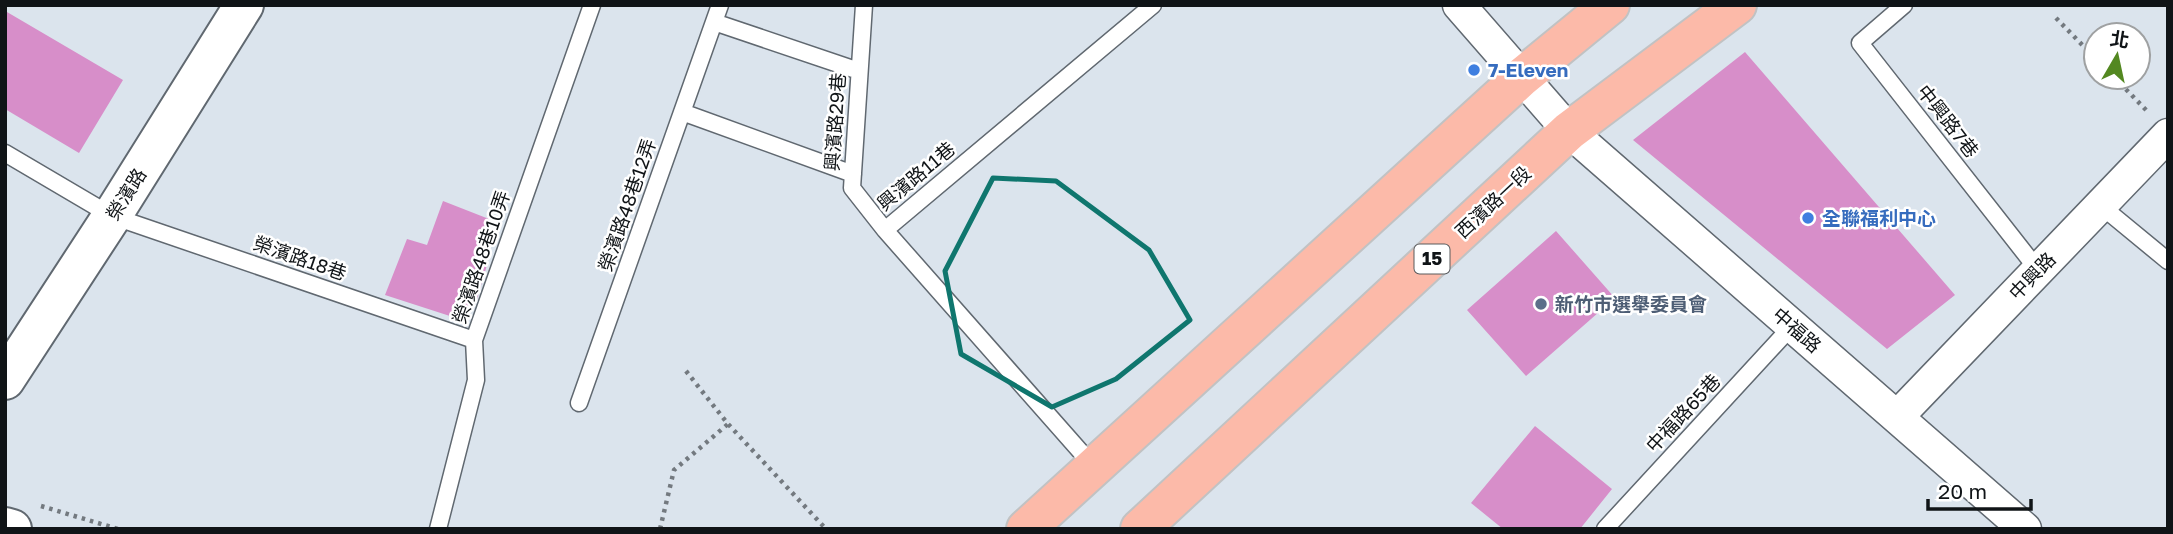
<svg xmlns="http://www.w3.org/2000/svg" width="2173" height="534" font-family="'Golos Text','Noto Sans TC',sans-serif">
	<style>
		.building { fill: #d78ec9 }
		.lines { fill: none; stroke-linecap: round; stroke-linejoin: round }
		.service-casing { stroke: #606870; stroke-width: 19 }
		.minor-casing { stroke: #606870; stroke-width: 35 }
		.tertiary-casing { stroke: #606870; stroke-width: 42 }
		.primary-casing { stroke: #c1c2c3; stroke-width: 42 }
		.path { stroke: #73797f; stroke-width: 4.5; stroke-dasharray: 3.5 5; stroke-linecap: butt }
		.service { stroke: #fff; stroke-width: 16 }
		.minor { stroke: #fff; stroke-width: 32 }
		.tertiary { stroke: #fff; stroke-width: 38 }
		.primary { stroke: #fcbaa9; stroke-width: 38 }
		.marked { fill: none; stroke: #0f766e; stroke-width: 5; stroke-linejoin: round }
		.shop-dot { fill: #3f7fe0; stroke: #fff; stroke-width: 2.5 }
		.service-dot { fill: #5c6f8a; stroke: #fff; stroke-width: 2.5 }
		.labels { text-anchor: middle; stroke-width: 5; stroke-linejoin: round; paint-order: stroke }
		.shield { fill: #fff; stroke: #585a5d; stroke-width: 2 }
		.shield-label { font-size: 18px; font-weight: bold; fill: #101417 }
		.shop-label { font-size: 19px; font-weight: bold; fill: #366cbe; stroke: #fff; text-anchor: start }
		.street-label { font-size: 19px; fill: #101417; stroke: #fff }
		.service-label { font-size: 19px; font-weight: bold; fill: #4e5e75; stroke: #fff; text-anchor: start }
	</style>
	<rect width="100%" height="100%" fill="#dbe4ed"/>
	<!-- building -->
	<path class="building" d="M7 12 123 80 79 153 5 109V15Z
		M1745 52 1955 295 1887 349 1633 140Z
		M443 201 489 219 473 260 487 265 477 299 453 317 385 295 407 239 427 245Z
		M1556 231 1615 298 1526 376 1467 310Z
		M1535 426 1612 489 1580 529H1503L1471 503Z"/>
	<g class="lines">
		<!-- service casing -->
		<g class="service-casing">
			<path id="service" d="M864 5 852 188 885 230 1095 468
				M1904 5 1860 43 2038 270
				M714 22 859 71
				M682 112 853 174
				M5 153 112 216 474 340
				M2100 205 2168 261
				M885 230 1153 5
				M579 403 720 5
				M438 529 476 380 474 340 592 5
				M1605 529 1792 326"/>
		</g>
		<!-- minor casing -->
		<g class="minor-casing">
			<path id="minor" d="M1459 5 1569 131 2025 529
				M1897 417 2168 135"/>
		</g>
		<!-- tertiary casing -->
		<g class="tertiary-casing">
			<path id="tertiary" d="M5 380 112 216 244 5
				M5 527 12 529"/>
		</g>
		<!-- primary casing -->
		<g class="primary-casing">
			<path id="primary" d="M1026 529 1522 77 1610 5
				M1140 529 1569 131 1737 5"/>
		</g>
		<!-- path -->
		<path class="path" d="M2056 18 2096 59
			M2114 77 2148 112
			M686 371 728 424 826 529
			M41 506 118 529
			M660 529 674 470 728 424"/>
		<!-- service -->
		<use href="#service" class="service"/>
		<!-- minor -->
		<use href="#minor" class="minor"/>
		<!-- tertiary -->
		<use href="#tertiary" class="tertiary"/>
		<!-- primary -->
		<use href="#primary" class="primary"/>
	</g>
	<!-- marked area -->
	<path class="marked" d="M993 178 1056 181 1149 250 1190 320 1116 379 1052 407 961 354 945 271Z"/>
	<!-- markers -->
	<g class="shop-dot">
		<circle cx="1474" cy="70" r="7"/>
		<circle cx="1808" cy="218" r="7"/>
	</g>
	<circle class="service-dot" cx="1541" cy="304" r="7"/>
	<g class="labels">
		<!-- shield labels -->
		<rect class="shield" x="1414.5" y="244.5" width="35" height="29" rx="5"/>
		<g class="shield-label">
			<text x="1432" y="265">15</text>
		</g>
		<!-- shop labels -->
		<g class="shop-label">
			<text x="1488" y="77">7-Eleven</text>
			<text x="1822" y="225">全聯福利中心</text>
		</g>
		<!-- street labels -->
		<g class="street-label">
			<text transform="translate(1948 121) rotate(52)" y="7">中興路7巷</text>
			<text transform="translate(835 122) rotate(-86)" y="7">興濱路29巷</text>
			<text transform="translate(916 176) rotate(-40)" y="7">興濱路11巷</text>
			<text transform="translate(126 194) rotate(-58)" y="7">榮濱路</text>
			<text transform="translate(1493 202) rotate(-43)" y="7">西濱路一段</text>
			<text transform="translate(627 205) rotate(-71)" y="7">榮濱路48巷12弄</text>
			<text transform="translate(481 257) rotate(-71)" y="7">榮濱路48巷10弄</text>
			<text transform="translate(300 258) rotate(19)" y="7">榮濱路18巷</text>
			<text transform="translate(2032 276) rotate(-46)" y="7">中興路</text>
			<text transform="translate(1797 330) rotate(41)" y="7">中福路</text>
			<text transform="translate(1683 413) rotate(-47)" y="7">中福路65巷</text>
		</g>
		<!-- service labels -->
		<g class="service-label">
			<text x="1555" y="311">新竹市選舉委員會</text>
		</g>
	</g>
	<!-- border -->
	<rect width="2173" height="534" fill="none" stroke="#101417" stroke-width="14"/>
	<!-- north arrow -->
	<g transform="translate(2117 56) rotate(9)"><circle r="33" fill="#ffffff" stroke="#9fa1a2" stroke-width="2"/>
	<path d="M0-5L12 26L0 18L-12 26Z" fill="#538821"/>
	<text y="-10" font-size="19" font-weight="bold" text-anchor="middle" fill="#101417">北</text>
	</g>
	<!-- scale -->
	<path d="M1928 499v10h103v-10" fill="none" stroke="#101417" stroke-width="3.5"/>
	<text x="1938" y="499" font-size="21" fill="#101417" stroke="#ffffff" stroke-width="5" paint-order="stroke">20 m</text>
</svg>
